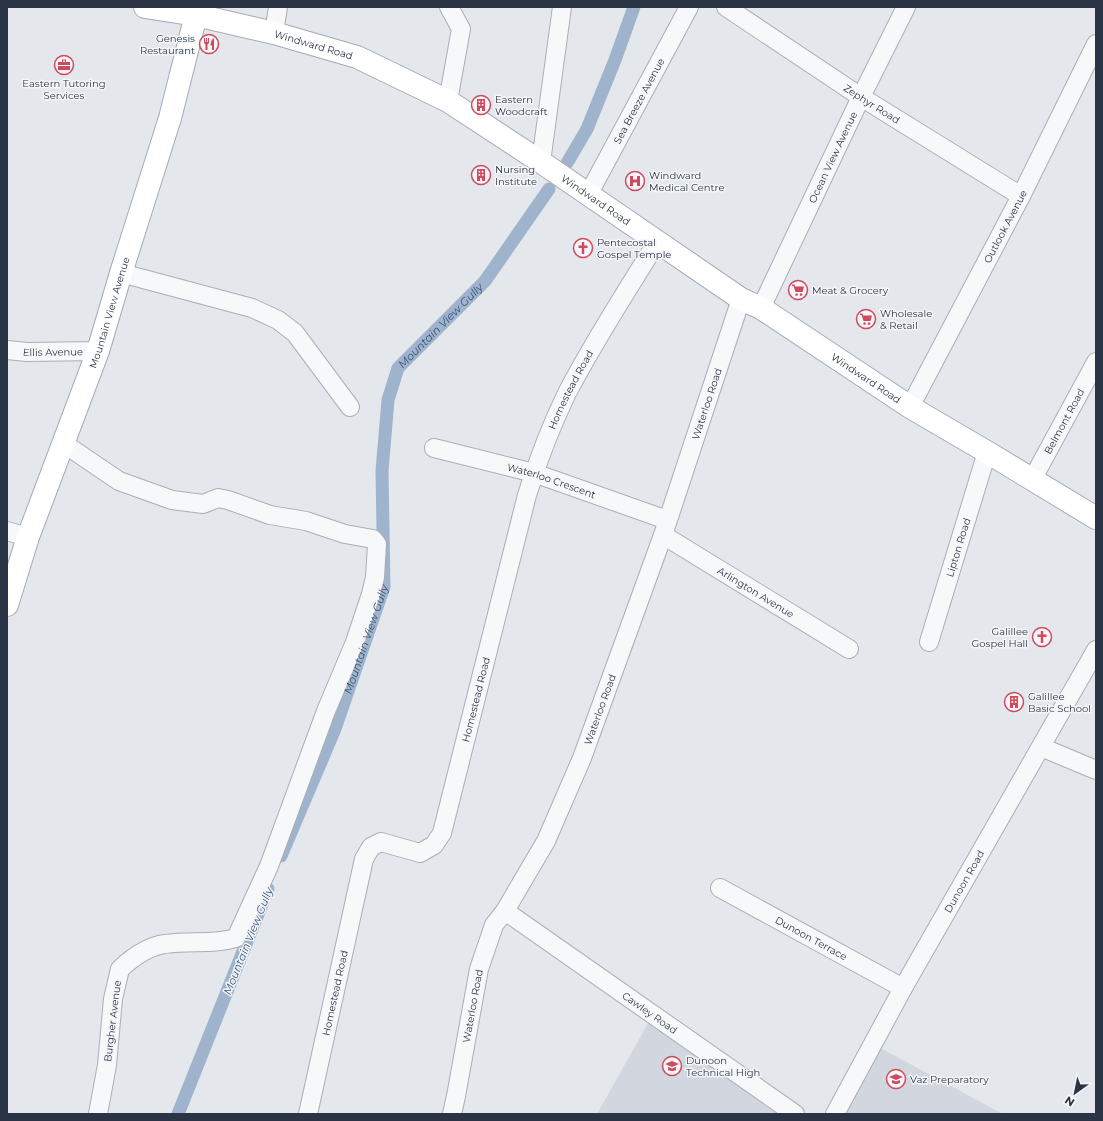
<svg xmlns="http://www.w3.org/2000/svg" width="1103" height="1121" font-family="Montserrat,sans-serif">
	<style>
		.built { fill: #d2d6de }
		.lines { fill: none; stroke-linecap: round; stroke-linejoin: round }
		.canal { stroke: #9fb4cc; stroke-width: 13 }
		.minor-casing { stroke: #a9aeb7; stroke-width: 20 }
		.major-casing { stroke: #a3abb8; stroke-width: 24 }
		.minor { stroke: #f7f8fa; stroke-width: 18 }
		.major { stroke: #fff; stroke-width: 22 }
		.labels { text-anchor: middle; stroke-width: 3; stroke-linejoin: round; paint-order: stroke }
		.poi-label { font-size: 10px; fill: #2b3445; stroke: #f4f6f9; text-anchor: start }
		.street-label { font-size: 10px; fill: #2b3445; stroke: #f4f6f9 }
		.water-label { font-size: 11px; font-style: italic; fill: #34527a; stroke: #f4f6f9 }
	</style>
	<rect width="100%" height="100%" fill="#e4e7ec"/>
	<!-- built -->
	<path class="built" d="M651 1018 790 1114H597Z
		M873 1044 1003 1114H834Z"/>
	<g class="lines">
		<!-- canal -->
		<g class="canal">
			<path d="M567 163 587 129 615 60 634 7"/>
			<path id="s1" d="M281 856 335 729 384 587 382 471 388 400 398 368 485 281 549 189"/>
			<path d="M178 1114 268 889"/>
		</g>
		<!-- minor casing -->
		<g class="minor-casing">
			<g id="minor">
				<path id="s2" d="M726 7 861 97 1021 196"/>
				<path d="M274 33 278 7"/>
				<path d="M448 101 461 29 449 7"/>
				<path d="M541 162 562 7"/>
				<path id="s3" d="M588 195 689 7"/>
				<path d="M121 273 252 308 278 320 295 333 350 407"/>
				<path id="s4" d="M761 308 861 97 906 7"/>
				<path id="s5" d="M7 350 27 352 98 351"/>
				<path id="s6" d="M910 407 1021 196 1096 44"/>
				<path d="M63 443 119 481 172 500 203 504 218 498 228 500 270 515 306 521 345 534 373 539 377 544 375 577 371 594 355 642 326 711 269 866 236 938C213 945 189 940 165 944 148 946 133 957 120 969L113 999 107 1065 98 1114"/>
				<path id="s7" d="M434 448 534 473 667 520"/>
				<path id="s8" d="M1032 480 1096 362"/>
				<path d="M7 531 28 537"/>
				<path id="s9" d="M663 535 849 649"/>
				<path id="s10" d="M929 642 987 452"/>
				<path d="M1041 747 1096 770"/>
				<path id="s11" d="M720 888 903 988"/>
				<path id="s12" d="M505 911 795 1114"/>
				<path id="s13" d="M308 1114 364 859 371 847 381 842 420 853 434 845 442 833 527 495C538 460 551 426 567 393 594 341 626 292 657 242"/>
				<path id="s14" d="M452 1114 456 1096 479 969 494 925 505 911 546 841 582 758 663 535 741 299"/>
				<path id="s15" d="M835 1114 903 988 1096 650"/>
			</g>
		</g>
		<!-- major casing -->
		<g class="major-casing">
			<g id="major">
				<path id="s16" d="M145 7 196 15 274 33 357 57 448 101 541 162 741 299 761 308 910 407 987 452 1096 518"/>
				<path id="s17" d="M7 605 28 537 98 351 121 273 170 118 196 15"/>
			</g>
		</g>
		<!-- minor -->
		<use href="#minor" class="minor"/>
		<!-- major -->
		<use href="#major" class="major"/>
	</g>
	<!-- icons -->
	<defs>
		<g id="restaurant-ring" transform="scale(1)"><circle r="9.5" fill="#f4f6f9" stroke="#d1495b" stroke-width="1.5"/><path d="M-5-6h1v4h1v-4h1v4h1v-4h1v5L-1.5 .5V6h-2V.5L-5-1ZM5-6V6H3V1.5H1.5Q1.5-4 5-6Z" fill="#d1495b"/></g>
		<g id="office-ring" transform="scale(1)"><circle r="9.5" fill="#f4f6f9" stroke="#d1495b" stroke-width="1.5"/><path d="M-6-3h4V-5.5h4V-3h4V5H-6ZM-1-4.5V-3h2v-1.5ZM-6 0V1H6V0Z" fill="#d1495b"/></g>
		<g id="building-ring" transform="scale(1)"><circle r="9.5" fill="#f4f6f9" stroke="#d1495b" stroke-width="1.5"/><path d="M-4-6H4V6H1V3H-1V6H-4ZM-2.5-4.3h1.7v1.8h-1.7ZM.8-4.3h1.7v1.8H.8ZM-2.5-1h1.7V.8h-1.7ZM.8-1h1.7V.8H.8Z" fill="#d1495b"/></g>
		<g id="hospital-ring" transform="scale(1)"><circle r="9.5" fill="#f4f6f9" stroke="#d1495b" stroke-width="1.5"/><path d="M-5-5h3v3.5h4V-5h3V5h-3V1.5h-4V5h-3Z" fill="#d1495b"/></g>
		<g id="church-ring" transform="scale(1)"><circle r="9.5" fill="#f4f6f9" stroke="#d1495b" stroke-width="1.5"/><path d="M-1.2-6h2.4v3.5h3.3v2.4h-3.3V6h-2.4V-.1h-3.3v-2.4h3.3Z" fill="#d1495b"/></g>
		<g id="supermarket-ring" transform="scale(1)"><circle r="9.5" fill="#f4f6f9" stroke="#d1495b" stroke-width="1.5"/><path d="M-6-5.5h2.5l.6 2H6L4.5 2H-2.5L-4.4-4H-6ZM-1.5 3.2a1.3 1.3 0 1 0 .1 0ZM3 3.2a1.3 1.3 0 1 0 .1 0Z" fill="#d1495b"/></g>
		<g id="school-ring" transform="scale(1)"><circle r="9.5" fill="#f4f6f9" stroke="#d1495b" stroke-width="1.5"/><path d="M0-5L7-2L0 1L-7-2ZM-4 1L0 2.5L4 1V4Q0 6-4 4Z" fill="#d1495b"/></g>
	</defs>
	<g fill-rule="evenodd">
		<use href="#restaurant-ring" x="209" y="44"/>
		<use href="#office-ring" x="64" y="65"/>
		<use href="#building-ring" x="481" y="105"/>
		<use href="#building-ring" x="481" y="175"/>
		<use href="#hospital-ring" x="635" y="181"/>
		<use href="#church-ring" x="583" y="248"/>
		<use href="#supermarket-ring" x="798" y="290"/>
		<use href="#supermarket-ring" x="866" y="319"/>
		<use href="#church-ring" x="1042" y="637"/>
		<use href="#building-ring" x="1014" y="702"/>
		<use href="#school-ring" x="672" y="1066"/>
		<use href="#school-ring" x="896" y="1079"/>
	</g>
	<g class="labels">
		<!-- poi labels -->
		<g class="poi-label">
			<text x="195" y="42" text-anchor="end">Genesis<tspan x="195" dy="12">Restaurant</tspan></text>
			<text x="64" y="87" text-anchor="middle">Eastern Tutoring<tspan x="64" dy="12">Services</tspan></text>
			<text x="495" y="103">Eastern<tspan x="495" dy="12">Woodcraft</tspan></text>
			<text x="495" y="173">Nursing<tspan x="495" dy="12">Institute</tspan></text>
			<text x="649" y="179">Windward<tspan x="649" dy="12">Medical Centre</tspan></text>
			<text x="597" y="246">Pentecostal<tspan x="597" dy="12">Gospel Temple</tspan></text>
			<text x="812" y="294">Meat &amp; Grocery</text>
			<text x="880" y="317">Wholesale<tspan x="880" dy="12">&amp; Retail</tspan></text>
			<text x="1028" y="635" text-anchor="end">Galillee<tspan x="1028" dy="12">Gospel Hall</tspan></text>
			<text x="1028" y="700">Galillee<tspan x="1028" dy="12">Basic School</tspan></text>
			<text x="686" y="1064">Dunoon<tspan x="686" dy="12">Technical High</tspan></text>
			<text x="910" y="1083">Vaz Preparatory</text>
		</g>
		<!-- street labels -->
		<g class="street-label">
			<text dy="4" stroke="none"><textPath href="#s16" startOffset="173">Windward Road</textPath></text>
			<text dy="4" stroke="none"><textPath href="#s3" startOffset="107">Sea Breeze Avenue</textPath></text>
			<text dy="4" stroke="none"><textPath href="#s2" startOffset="175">Zephyr Road</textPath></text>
			<text dy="4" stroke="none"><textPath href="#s4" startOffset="167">Ocean View Avenue</textPath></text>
			<text dy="4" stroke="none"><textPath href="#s16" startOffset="497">Windward Road</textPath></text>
			<text dy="4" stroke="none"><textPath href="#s6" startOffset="204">Outlook Avenue</textPath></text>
			<text dy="4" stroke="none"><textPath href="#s17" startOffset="310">Mountain View Avenue</textPath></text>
			<text dy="4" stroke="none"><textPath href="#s5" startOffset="46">Ellis Avenue</textPath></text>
			<text dy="4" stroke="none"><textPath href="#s16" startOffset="821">Windward Road</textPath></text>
			<text dy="4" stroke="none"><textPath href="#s13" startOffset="820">Homestead Road</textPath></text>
			<text dy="4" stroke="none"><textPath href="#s14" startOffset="759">Waterloo Road</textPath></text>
			<text dy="4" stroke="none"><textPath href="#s8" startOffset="67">Belmont Road</textPath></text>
			<text dy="4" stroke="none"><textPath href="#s7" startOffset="122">Waterloo Crescent</textPath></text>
			<text dy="4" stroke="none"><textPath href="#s10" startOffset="99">Lipton Road</textPath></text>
			<text dy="4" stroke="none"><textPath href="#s9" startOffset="109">Arlington Avenue</textPath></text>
			<text dy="4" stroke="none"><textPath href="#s13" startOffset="495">Homestead Road</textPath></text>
			<text dy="4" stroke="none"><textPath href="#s14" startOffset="435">Waterloo Road</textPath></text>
			<text dy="4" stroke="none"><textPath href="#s15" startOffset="266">Dunoon Road</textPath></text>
			<text dy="4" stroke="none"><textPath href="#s11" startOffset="104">Dunoon Terrace</textPath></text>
			<text dy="4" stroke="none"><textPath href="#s13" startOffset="124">Homestead Road</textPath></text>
			<text dy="4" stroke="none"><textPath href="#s14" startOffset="110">Waterloo Road</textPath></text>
			<text dy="4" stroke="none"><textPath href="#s12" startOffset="177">Cawley Road</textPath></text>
			<text transform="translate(112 1021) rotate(-83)" y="4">Burgher Avenue</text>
		</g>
		<!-- water labels -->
		<g class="water-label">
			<text dy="4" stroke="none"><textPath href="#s1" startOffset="569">Mountain View Gully</textPath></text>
			<text dy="4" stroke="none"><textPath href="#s1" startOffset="233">Mountain View Gully</textPath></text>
			<text transform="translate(248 941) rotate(-68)" y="4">Mountain View Gully</text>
		</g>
	</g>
	<!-- border -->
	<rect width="1103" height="1121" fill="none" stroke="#2b3445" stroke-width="16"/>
	<!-- north arrow -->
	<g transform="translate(1075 1093) rotate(213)" stroke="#f4f6f9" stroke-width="3" paint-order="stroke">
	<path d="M0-3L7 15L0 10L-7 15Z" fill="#2b3445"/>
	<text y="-6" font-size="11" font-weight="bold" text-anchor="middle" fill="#2b3445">N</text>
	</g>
</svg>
